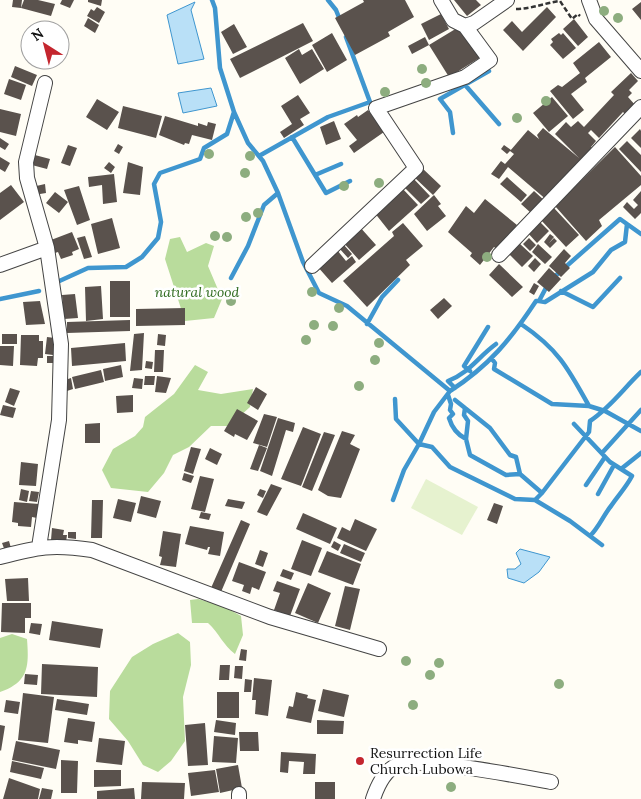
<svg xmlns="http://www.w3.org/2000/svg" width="641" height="799" font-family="Lora,serif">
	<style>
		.forest { fill: #b9dc9c }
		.pitch { fill: #e6f2cf }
		.water { fill: #b9e0f7; stroke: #3f96cf }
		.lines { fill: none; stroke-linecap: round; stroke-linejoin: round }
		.stream { stroke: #3f96cf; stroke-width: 4.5 }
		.building { fill: #5a524d }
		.street-casing { stroke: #444; stroke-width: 16 }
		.path { stroke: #333; stroke-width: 2.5; stroke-dasharray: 5 2.5; stroke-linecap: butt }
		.street { stroke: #fff; stroke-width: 14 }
		.tree { fill: #8dad7f }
		.poi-dot { fill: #c4262e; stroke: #fff; stroke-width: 2 }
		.labels { text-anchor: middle; stroke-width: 5; stroke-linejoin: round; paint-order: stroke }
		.park-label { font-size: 14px; font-style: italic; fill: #2f6b1f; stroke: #fff }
		.poi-label { font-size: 14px; fill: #111; stroke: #fff; text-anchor: start }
	</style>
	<rect width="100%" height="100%" fill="#fffdf5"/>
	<!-- forest -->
	<path class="forest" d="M180 237 187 252 206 243 214 246 208 266 222 299 214 318 185 321 165 259 170 239Z
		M195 365 208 372 198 390 221 394 253 389 250 407 229 426H211L189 447 173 455 164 473 148 492 111 488 102 470 113 449 135 436 143 427 145 417 174 394Z
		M198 599 223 606 241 616 243 635 235 654C223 645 219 633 208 623H192L190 600Z
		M178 633 190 642 191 665 183 697 185 741 171 761 158 772 143 765 128 741 109 719 110 691 132 657 153 644Z
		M12 634 27 639C29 666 29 682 0 692V638Z"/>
	<!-- pitch -->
	<path class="pitch" d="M426 479 478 507 462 535 411 508Z"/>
	<!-- water -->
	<path class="water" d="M195 2 191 10 204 59 178 64 167 15Z
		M211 88 217 106 183 113 178 93Z
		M520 549 550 557 539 572 524 583 508 578 507 569H515L521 564 516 553Z"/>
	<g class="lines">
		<!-- stream -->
		<path class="stream" d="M212 0 215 8 220 68 234 112 248 143 263 161 278 193 303 262 319 293 347 306 450 391 434 412 419 444 432 447 450 467 515 499 535 500 570 521 602 545
			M328 0 336 10 340 20
			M466 86 499 124
			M453 133 450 112 440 99 489 71
			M292 137 326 193 350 181
			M259 156 328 117 370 102 346 37
			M315 175 341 164
			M231 278 248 246 264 205 278 193
			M553 278 620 219 641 234
			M55 283 88 268 126 267 142 257 158 238 161 222 154 184 160 173 200 159 204 148 227 134 234 112
			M561 291 593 307 620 278
			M0 299 39 291
			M539 301 545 302 593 272 611 250 625 242 627 224
			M367 324 382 297 398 280
			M521 324C558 349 568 368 589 406
			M492 359 495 363 494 369 552 404 589 406 605 411 641 431
			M470 371 464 366 488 327
			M455 388 448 381C469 373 478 357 496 344
			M450 391C489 366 511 339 536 301H539L548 284
			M448 395 451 404 450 410 453 414 449 418C452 428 458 435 466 439
			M455 400 490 428 510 455 516 457 520 474 542 493 535 500
			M465 408 464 415 468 421 466 439 470 455 506 475 520 474
			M574 424 610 462 632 476C625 489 619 494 611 506 603 516 599 527 590 536
			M602 453 641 410
			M621 469 641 453
			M586 485 605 457
			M542 493 589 432 590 421C610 408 624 388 641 372
			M598 494 614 465
			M393 500 404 470 419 444 396 419 395 399"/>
	</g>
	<!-- building -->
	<path class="building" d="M13 0H22L21 8 12 7Z
		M24 0H38L55 4 51 16 21 8Z
		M62 0H74L70 8 60 4Z
		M88 0H102L101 6 88 2Z
		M363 0H405L414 17 388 32 390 36 355 55 335 18 364 2Z
		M454 0H476L481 5 467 16Z
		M641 2V20L632 9Z
		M97 7 105 12 99 23 87 16 91 9 94 11Z
		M547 7 556 17 523 51 503 30 512 21 522 32Z
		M441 14 449 29 429 40 421 24Z
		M88 18 99 25 95 33 84 26Z
		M574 19 588 37 578 46 563 29Z
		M303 23 313 41 240 78 230 59Z
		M234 24 247 47 233 54 221 32Z
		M462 25 481 57 449 77 429 45Z
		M332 33 347 60 327 72 312 45Z
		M559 33 561 35 563 33 576 48 563 59 550 45 553 42 551 39Z
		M425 37 429 45 412 54 408 46Z
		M599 42 611 57 585 78 587 82 571 94 584 110 573 119 550 91 558 85 562 87 580 73 573 63Z
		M299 49 302 55 312 49 324 69 300 84 285 58Z
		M15 66 37 75 32 86 11 77Z
		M631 73 638 81 629 90 632 93 628 97 636 106 626 115 623 112 599 138 591 130 588 133 596 141 591 147 593 149 548 201 508 167 499 179 491 174 501 161 505 164 514 154 510 151 528 130 539 139 537 135 543 128 579 158 555 134 566 122 571 127 578 121 584 127 614 95 611 92Z
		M9 79 26 85 21 100 4 94Z
		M298 95 310 113 300 119 304 125 284 138 280 132 292 124 281 106Z
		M552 97 568 116 549 132 533 113Z
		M97 99 119 112 107 130 86 117Z
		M123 106 162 116 156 138 118 128Z
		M0 109 21 114 16 136 0 132Z
		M368 110 384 132 354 153 349 146 357 140 344 124 357 115 358 117Z
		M165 116 198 126V123L207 126 208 122 216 124 212 140 192 135 189 144 185 143 184 145 159 135Z
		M334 121 341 139 326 145 320 127Z
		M640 129 641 131V148L631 138Z
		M0 138 9 144 5 150 0 147Z
		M627 141 641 155V172L619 149Z
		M118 144 123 147 119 154 114 151Z
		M68 145 77 148 70 166 61 163Z
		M504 145 511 150 507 154 501 149Z
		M615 147 641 176V185L599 220 602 226 586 241 555 206Z
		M31 154 50 159 47 169 28 164Z
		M0 157 10 163 5 172 0 169Z
		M109 162 115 167 111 173 104 168Z
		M128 162 143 167 140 195 123 193Z
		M421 167 441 186 433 195 413 176Z
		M114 174 117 202 103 204 102 185 89 187 88 177Z
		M411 176 430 196 421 204 402 185Z
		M507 177 527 195 521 202 500 184Z
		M45 184 46 193 34 195 32 187Z
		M11 185 24 202 0 220V193Z
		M79 186 90 220 77 225 64 190Z
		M401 187 418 205 389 231 374 212Z
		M534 191 545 201 531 213 521 204Z
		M641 191V213L635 219 623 207 627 202 634 209 638 205 633 200Z
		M55 192 68 202 59 213 46 203Z
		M434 195 441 204 438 206 446 216 427 231 414 214Z
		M485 199 517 225 498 250 494 247 480 265 470 256 472 253 448 232 466 206 474 213Z
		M554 208 579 235 566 247 541 220Z
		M112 218 120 248 98 254 91 224Z
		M539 221 549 231 537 243 527 232Z
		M403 223 423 246 406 260 410 265 367 307 343 281 394 236 392 232Z
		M359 226 376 245 359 260 342 241Z
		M72 232 79 249 72 252 73 255 61 259 58 252 55 253 51 240Z
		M550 234 554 237 549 243 554 238 557 241 550 248 544 242Z
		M85 236 92 257 84 259 77 238Z
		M529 238 536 245 530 251 523 244Z
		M519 243 533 256 522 267 509 254Z
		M343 244 352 254 348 258 339 248Z
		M538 244 552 257 545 264 532 252Z
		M564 249 571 256 565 263 570 268 561 277 549 266Z
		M337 250 346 261 352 256 356 262 332 283 317 266Z
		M535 258 541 264 534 272 528 266Z
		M499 264 523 287 512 297 489 275Z
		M549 268 561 279 549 292 537 282Z
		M110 281H130V317H110Z
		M534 283 539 286 534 295 529 292Z
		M101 286 103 319 86 321 85 287Z
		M75 294 78 318 64 319 62 295Z
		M444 298 452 306 438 319 430 310Z
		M40 301 45 324 26 325 23 302Z
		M185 308V325L136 326V309Z
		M130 320V331L67 333V322Z
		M144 333 142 370 130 371 134 334Z
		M2 334H17V344H2Z
		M158 334 166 335 165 346 157 345Z
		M21 335H39V341H43V358H38L37 366 20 365Z
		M47 337 55 338 53 355 45 354Z
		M125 343 126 361 72 366 71 348Z
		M0 346H14L13 366 0 365Z
		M155 350H164L163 372H154Z
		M47 356H53V363H47Z
		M146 361 153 362 152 369 145 368Z
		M121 365 123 377 105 381 103 369Z
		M101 370 104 382 75 389 72 377Z
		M145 376H155L154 385H144Z
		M157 376 171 378 166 393 155 392Z
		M71 378 73 389 67 391 65 380Z
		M134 378 143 379 142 389 132 388Z
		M256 387 267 394 258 410 247 403Z
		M10 388 20 391 14 406 5 402Z
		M133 395V412L117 413 116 396Z
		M3 405 16 408 13 418 0 415Z
		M237 409 258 421 247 440 235 434 234 437 224 431Z
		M264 414 277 417 267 447 253 443Z
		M278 418 295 423 293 432 286 430 272 476 260 471Z
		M100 423V443H85V424Z
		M303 427 321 434 301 486 281 479Z
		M342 431 355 435 350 444 360 449 341 498 328 496 318 490Z
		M324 432 335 435 312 491 302 487Z
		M259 445 267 448 258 471 250 469Z
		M191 447 201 449 193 474 184 471Z
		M210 448 222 454 217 465 205 459Z
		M21 462 38 464 36 486 19 485Z
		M184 473 194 476 191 483 182 480Z
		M200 476 214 479 205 512 191 509Z
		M271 484 282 488 267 516 257 512Z
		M21 489 29 491 27 502 19 500Z
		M260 489 266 491 263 498 257 495Z
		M31 491 39 492 37 502 29 501Z
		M141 496 161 501 156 518 137 513Z
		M118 499 136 503 131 522 113 518Z
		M228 499 245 502 242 509 225 506Z
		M92 500H103L102 538H91Z
		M14 502 39 504 37 518 32 517 31 527 18 526V523L12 522Z
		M494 503 503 506 497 524 487 520Z
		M201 512 211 514 209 520 199 518Z
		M303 513 337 528 330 544 296 529Z
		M355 519 377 529 366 551 337 538 342 527 350 531Z
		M241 520 250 524 221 592 211 588Z
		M190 526 224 532 220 556 208 554 210 547H208L207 550 185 544Z
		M52 528 64 530 63 535H67L66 542 51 540Z
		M163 531 181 534 176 567 160 565 162 557 159 556Z
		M68 532H76V539L68 538Z
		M302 540 322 548 311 576 291 569Z
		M9 541 11 548 5 551 2 543Z
		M334 541 341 545 338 551 331 547Z
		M344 544 365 553 361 562 340 553Z
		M260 550 268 553 263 567 255 564Z
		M327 551 361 564 353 585 318 572Z
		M239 562 266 572 259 590 252 587 250 594 242 591 244 585 232 581Z
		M283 569 294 573 291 580 280 576Z
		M28 578 29 601H7L5 579Z
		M277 581 300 589 290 616 274 610 280 593 273 591Z
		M308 583 331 593 318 623 295 613Z
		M345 586 360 589 350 630 335 626Z
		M2 603H31V618H25V633L1 632Z
		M52 621 103 629 100 648 49 640Z
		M31 623 42 624 40 635 29 633Z
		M241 649 247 650 246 661 239 660Z
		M42 664 98 667 97 697 41 694Z
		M220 665H230L229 680H219Z
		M235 666H243L242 679 234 678Z
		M25 674 38 675 37 685 24 684Z
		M254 678 272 680 268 716 255 714 256 700H252Z
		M245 679 252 680 251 692H244Z
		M323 689 349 695 344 717 318 711Z
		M217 692H239V718H217Z
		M296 692 308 695 307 698 316 700 311 723 286 718 289 706 293 707Z
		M23 693 54 697 48 743 18 740Z
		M57 699 89 704 87 715 55 710Z
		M6 700 20 702 18 714 4 712Z
		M68 718 95 722 92 742 78 740V744L64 742Z
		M216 720 236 723 235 735 214 732Z
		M317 720 344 721 343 734H317Z
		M205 723 208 765 188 766 185 725Z
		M0 725 5 726 1 751 0 750Z
		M239 732H258L259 751H240Z
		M214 736 238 738 236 763 212 762Z
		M99 738 125 741 122 765 96 762Z
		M16 741 60 750 56 769 12 760Z
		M281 752 316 754 315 774H303L304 762 289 761 288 773 280 772Z
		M61 760 78 761 77 793H61Z
		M12 761 44 768 41 779 10 772Z
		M238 765 242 788 220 793 216 769Z
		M94 770H121V786L94 787Z
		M215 770 219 792 191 796 188 773Z
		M9 778 40 789 38 799H29L30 793 29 799H3Z
		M142 782 185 783 184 799H141Z
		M315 782H335V799H315Z
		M42 788 53 790 51 799H39Z
		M134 788 135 799H97V791Z"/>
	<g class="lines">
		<!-- street casing -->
		<g class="street-casing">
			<path id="street" d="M441 0 453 20 465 26 474 23 507 0
				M589 0 596 19 641 71
				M499 255 641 107
				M0 265 47 248
				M312 266 416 168 376 108 465 77 490 60 465 26
				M39 547 59 420 61 344 47 248 27 178 26 162 45 83
				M0 557C38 547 52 544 92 550L270 617 379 649
				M239 794V799
				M373 799C377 787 384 771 397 765 418 756 524 777 551 782"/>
		</g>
		<!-- path -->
		<path class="path" d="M516 9C532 9 544 3 560 1L572 19 578 14 580 16"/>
		<!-- street -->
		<use href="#street" class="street"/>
	</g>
	<!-- trees -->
	<g class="tree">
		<circle cx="604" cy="11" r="5"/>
		<circle cx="618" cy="18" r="5"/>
		<circle cx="422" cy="69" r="5"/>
		<circle cx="426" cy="83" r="5"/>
		<circle cx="385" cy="92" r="5"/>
		<circle cx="546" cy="101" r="5"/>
		<circle cx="517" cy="118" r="5"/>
		<circle cx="209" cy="154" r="5"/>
		<circle cx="250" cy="156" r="5"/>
		<circle cx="245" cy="173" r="5"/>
		<circle cx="379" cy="183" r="5"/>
		<circle cx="344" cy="186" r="5"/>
		<circle cx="258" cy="213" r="5"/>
		<circle cx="246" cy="217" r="5"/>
		<circle cx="215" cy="236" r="5"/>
		<circle cx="227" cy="237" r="5"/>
		<circle cx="487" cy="257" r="5"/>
		<circle cx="312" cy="292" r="5"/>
		<circle cx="231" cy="301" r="5"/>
		<circle cx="339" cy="308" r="5"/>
		<circle cx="314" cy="325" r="5"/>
		<circle cx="333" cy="326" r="5"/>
		<circle cx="306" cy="340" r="5"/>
		<circle cx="379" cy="343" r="5"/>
		<circle cx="375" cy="360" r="5"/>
		<circle cx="359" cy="386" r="5"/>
		<circle cx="406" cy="661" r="5"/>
		<circle cx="439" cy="663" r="5"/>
		<circle cx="430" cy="675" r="5"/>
		<circle cx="559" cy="684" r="5"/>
		<circle cx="413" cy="705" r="5"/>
		<circle cx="451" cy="787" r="5"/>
	</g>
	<!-- markers -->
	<circle class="poi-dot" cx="360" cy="761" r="5"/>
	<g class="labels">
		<!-- park labels -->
		<g class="park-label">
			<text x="197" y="297">natural wood</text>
		</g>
		<!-- poi labels -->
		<g class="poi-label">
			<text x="370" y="758">Resurrection Life<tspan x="370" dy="16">Church Lubowa</tspan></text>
		</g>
	</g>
	<!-- north arrow -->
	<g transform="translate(45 45) rotate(324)"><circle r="24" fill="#ffffff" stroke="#a0a0a0"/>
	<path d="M0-4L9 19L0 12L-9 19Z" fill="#c4262e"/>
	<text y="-8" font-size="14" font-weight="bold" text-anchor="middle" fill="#111111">N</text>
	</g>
</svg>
